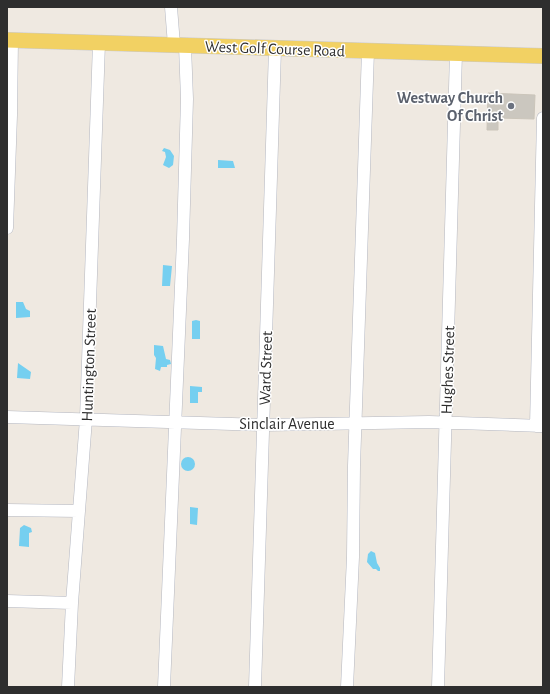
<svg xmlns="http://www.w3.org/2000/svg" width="550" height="694" font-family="'Alegreya Sans',sans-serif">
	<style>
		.water { fill: #75cff0 }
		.building { fill: #cbc7bf; stroke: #cbc5ba }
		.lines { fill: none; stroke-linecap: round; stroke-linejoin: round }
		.minor-casing { stroke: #b4b7c1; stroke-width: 13 }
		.major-casing { stroke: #c9c9c9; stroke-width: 16 }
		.minor { stroke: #fff; stroke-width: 12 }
		.major { stroke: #f2d163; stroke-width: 15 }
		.worship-dot { fill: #6b7280; stroke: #fff; stroke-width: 1.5 }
		.labels { text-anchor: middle; stroke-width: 3; stroke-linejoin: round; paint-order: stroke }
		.street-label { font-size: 16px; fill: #2e2e2e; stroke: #fff }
		.worship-label { font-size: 16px; font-weight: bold; fill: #5b616d; stroke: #fff; text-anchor: end }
	</style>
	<rect width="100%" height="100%" fill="#efe9e1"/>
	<!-- water -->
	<path class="water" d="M164 148 170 150 174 156 173 165 169 168 163 165 166 157 165 152 162 151Z
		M218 160 233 161 235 168H218Z
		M163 265 172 266 170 286H162Z
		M16 302H23L26 309 30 311V317L16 318Z
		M196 320 200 321V339H192V321Z
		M154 345 163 346 166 359 170 360 171 364 167 365V367H161L160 371 155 369 156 358 154 355Z
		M18 363 31 372 30 379 17 378Z
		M190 386 202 387V392H198V403H190Z
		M181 464a7 7 0 1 1 14 0a7 7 0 1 1-14 0Z
		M190 507 198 508 197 525 190 524Z
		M24 525 31 528 32 532 29 533V547L19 546 20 528Z
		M371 551 375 553 377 563 380 568V571H378L376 569H373L367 562 368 554Z"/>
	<!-- building -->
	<path class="building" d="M488 93 535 95 534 119 498 118V130H487Z"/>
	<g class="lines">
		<!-- minor casing -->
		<g class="minor-casing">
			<path id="minor" d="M171 7 174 45
				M7 228 11 115 12 40
				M7 417 263 425 429 422 543 426
				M536 426 543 118
				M7 510 79 511
				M7 601 72 603
				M68 687 72 603 86 419 99 43
				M164 687 183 239 187 99 185 46
				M255 687 275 49
				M347 687 353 557 354 466 368 51
				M438 687 456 53"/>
		</g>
		<!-- major casing -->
		<g class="major-casing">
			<path id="major" d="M7 40 543 56"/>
		</g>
		<!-- minor -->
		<use href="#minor" class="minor"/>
		<!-- major -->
		<use href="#major" class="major"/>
	</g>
	<!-- markers -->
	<circle class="worship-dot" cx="511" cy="106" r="4"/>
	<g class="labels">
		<!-- street labels -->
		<g class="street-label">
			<text transform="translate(275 48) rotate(2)" y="6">West Golf Course Road</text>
			<text transform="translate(88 365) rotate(-88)" y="6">Huntington Street</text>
			<text transform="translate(265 368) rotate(-88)" y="6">Ward Street</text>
			<text transform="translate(447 370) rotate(-88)" y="6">Hughes Street</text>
			<text x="287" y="429">Sinclair Avenue</text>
		</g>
		<!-- worship labels -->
		<g class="worship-label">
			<text x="503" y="103">Westway Church<tspan x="503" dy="18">Of Christ</tspan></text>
		</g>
	</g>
	<!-- border -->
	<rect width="550" height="694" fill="none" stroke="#2e2e2e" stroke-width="16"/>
</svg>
